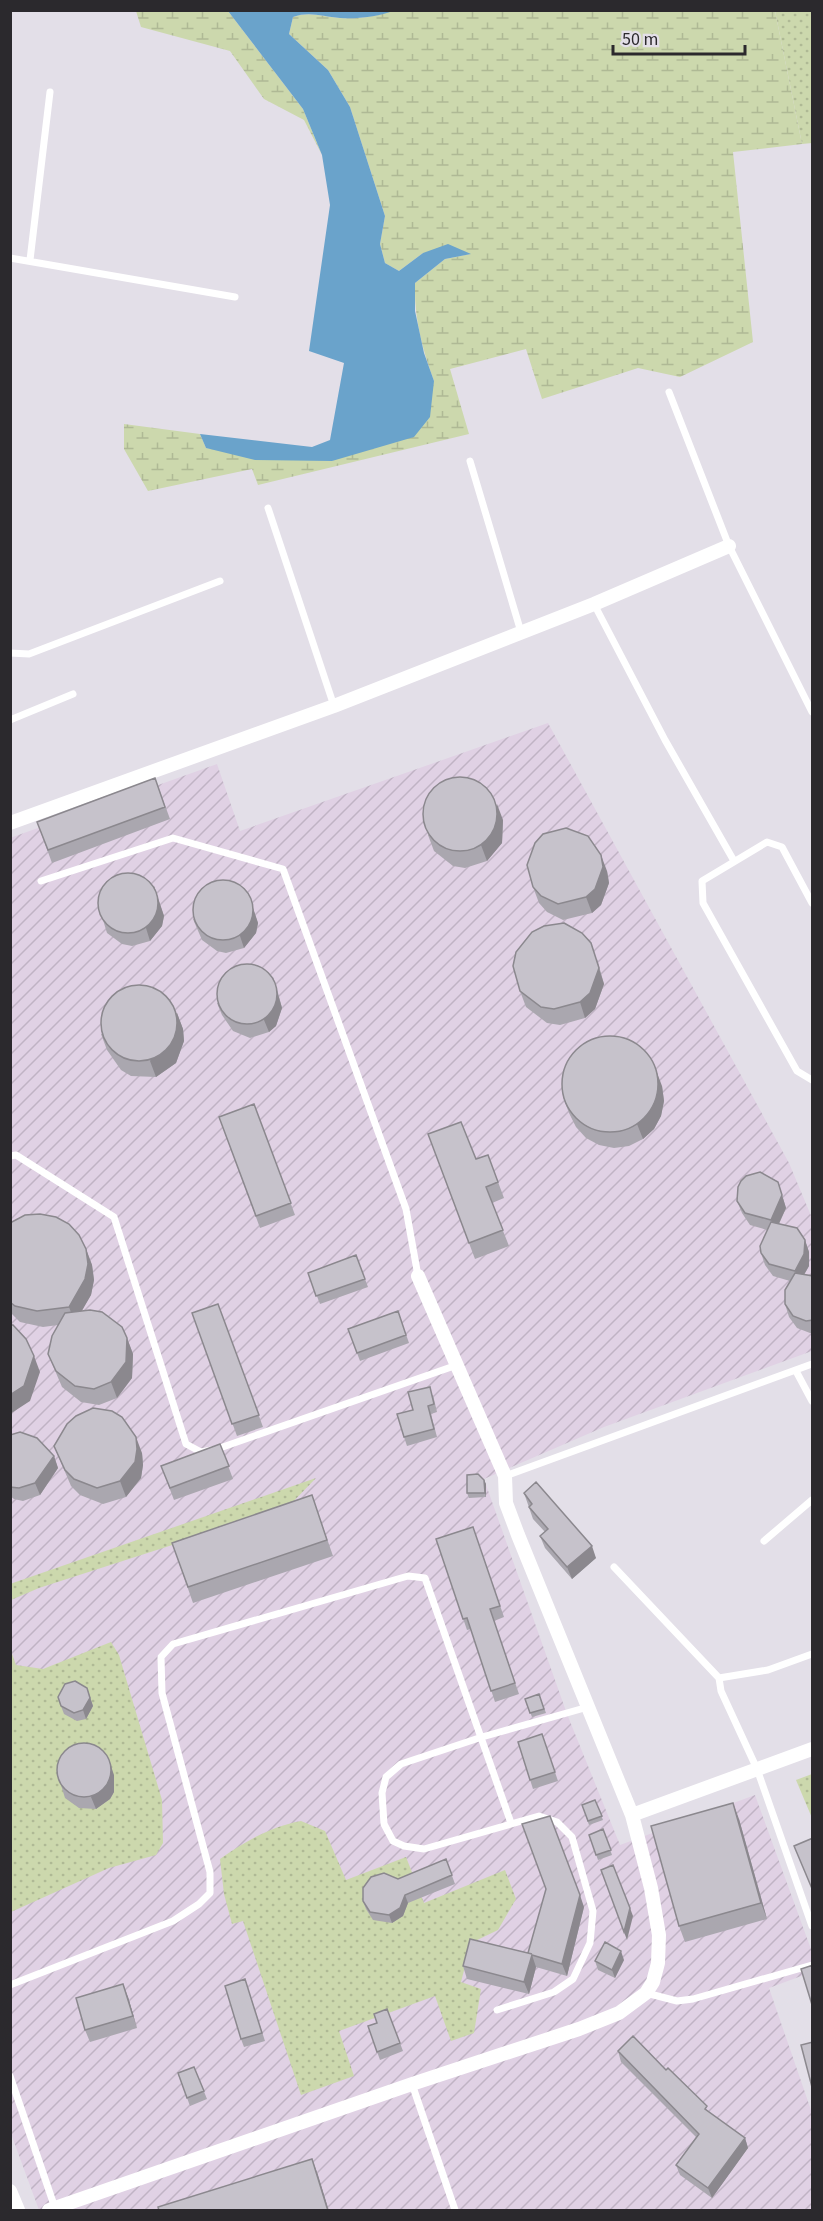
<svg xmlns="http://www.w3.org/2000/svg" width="823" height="2221" font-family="'Source Sans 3',sans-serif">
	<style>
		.industrial { fill: url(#industrial-furrows) }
		.grass { fill: url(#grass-dots) }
		.wetland { fill: url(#wetland-marsh) }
		.water { fill: #6aa3cb }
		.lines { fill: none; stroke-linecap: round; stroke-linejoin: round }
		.service { stroke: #fff; stroke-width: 7 }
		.minor { stroke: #fff; stroke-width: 14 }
		.wall { fill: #aaa7af }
		.shaded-wall { fill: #8b888e }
		.building { fill: #c6c2cb; stroke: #8b888e; stroke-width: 1.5 }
	</style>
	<defs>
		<pattern id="industrial-furrows" width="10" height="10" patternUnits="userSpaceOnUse" patternTransform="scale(1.5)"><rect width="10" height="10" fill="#e0d1e4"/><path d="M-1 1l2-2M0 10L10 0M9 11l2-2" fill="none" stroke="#c0b3c4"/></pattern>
		<pattern id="grass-dots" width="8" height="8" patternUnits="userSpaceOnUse" patternTransform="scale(1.5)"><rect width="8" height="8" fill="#ccd8ad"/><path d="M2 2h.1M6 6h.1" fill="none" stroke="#afb995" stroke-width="1.8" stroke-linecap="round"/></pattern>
		<pattern id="wetland-marsh" width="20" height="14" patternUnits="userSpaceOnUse" patternTransform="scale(1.5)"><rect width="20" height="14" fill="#ccd8ad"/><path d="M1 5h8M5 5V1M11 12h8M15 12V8" fill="none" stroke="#afb995"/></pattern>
	</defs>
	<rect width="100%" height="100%" fill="#e3dfe8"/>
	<!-- industrial -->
	<path class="industrial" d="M548 723 789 1163 812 1218V1351L604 1427 484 1479 567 1714 620 1845 755 1795 812 1952V1972L769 1988 812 2113V2210H39L10 2131V838L217 764 240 831Z"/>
	<!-- grass -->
	<path class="grass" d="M775 11H812V143L802 144Z
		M316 1478 287 1508 39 1588 11 1600 10 1584Z
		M111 1642 119 1655 162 1800 163 1843 156 1855 109 1868 11 1912 10 1648 16 1665 43 1669Z
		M812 1774V1818L796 1780Z
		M301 1821 325 1831 346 1880 406 1857 424 1903 505 1870 516 1899 498 1930 471 1943 461 1982 481 1989 474 2033 451 2041 435 1996 339 2031 354 2076 301 2095 243 1921 232 1924 224 1894 220 1859C246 1841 270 1827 301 1821Z"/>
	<!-- wetland -->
	<path class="wetland" d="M393 10 775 11 802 144 733 152 753 342 680 377 638 368 542 399 526 349 450 369 469 434 258 485 252 469 148 491 124 449V424L200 434 206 448 332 461 434 381C422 348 414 318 415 283L445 259 470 254 423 253 399 271 385 263 380 244 385 216 350 107 328 70 289 34 293 17C310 11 323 17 340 18 358 19 377 17 393 10Z
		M136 11H228L303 109 322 155 304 120 264 99 230 51 141 27Z"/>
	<!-- water -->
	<path class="water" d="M228 11H393C377 17 357 19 340 18 323 17 310 11 293 17L289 34 328 70 350 107 385 216 380 244 385 263 399 271 423 253 448 244 471 254 445 259 415 283V311L424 353 434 381 430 417 414 437 332 461 255 460 206 448 200 434 312 447 330 440 344 363 309 351 330 205 322 155 303 109Z"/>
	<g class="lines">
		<!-- service -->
		<path class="service" d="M10 258 235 297
			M30 260 50 92
			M669 392 729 546 812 712
			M470 461 521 632
			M268 508 334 706
			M594 604 665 740 734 861
			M10 653 29 654 220 581
			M10 720 73 694
			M41 881 173 838 283 869 406 1209 418 1276
			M812 903 782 847 767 842 702 881 703 903 797 1071 812 1080
			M10 1156 16 1155 114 1217 186 1444 201 1452 217 1449 457 1365
			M796 1371 812 1401
			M505 1476 812 1364
			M764 1541 812 1500
			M614 1567 719 1678 721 1691 757 1769 812 1926
			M719 1678 768 1670 812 1654
			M10 1985 173 1921 199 1904 210 1893V1872L162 1693 161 1657 173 1644 408 1576 425 1578 511 1823
			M646 1993 677 2001 693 1999 812 1965
			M497 2010 554 1992 573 1979 590 1943 593 1911 572 1837 557 1822 539 1816 424 1849 404 1846 393 1841 384 1824 382 1793 386 1777 401 1764 482 1737 588 1707
			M10 2076 55 2208
			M412 2084 455 2210"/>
		<!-- minor -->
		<path class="minor" d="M10 823 334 706 594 604 729 546
			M632 1815 812 1749
			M10 2191 18 2210
			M49 2210 412 2084 579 2029 619 2013 646 1993 653 1982 658 1963 659 1935 651 1888 632 1815 518 1535 506 1503 505 1476 418 1276"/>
	</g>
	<!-- wall -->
	<path class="wall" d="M155 778 170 819 52 863 37 822Z
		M503 820 502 843 487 861 465 868 453 866 434 851 428 835Z
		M607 871 609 883 601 905 592 913 563 920 547 912 539 903 533 887Z
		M154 886 164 916 162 926 150 941 132 946 122 944 107 933 103 920Z
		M248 893 258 923 256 933 244 948 226 953 217 951 202 940 193 919Z
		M597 959 604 984 595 1009 585 1018 560 1025 547 1023 526 1007 520 991Z
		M277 989 282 1008 276 1026 269 1032 250 1038 233 1031 222 1015 217 1003Z
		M177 1013 183 1029 184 1041 176 1063 156 1077 131 1076 121 1070 107 1050 101 1034Z
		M662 1086 664 1101 661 1116 654 1129 643 1139 629 1146 614 1148 599 1145 586 1138 576 1127 569 1113 563 1097Z
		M254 1104 295 1215 260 1228 219 1117Z
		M428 1134 476 1159 488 1155 504 1198 492 1203 509 1246 475 1259Z
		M778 1182 786 1208 779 1224 805 1240 809 1252V1266L804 1275 813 1276V1333H810L797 1328 789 1317 785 1304 790 1281 773 1276 765 1265 761 1253 767 1230 750 1225 742 1213 737 1201Z
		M10 1223 86 1249 92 1265 94 1280 91 1295 81 1311 127 1338 133 1354 132 1378 117 1398 99 1405 81 1402 62 1387 48 1354 58 1325 43 1327 20 1322 10 1312Z
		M356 1255 368 1287 320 1304 308 1273Z
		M218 1304 263 1427 237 1436 192 1313Z
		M398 1311 409 1343 360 1361 348 1329Z
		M433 1395 437 1412 431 1414 437 1437 407 1446 404 1437 413 1410Z
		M10 1435 54 1456 58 1468 40 1495 23 1501 14 1499 10 1496Z
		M220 1444 233 1479 174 1500 161 1466Z
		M54 1446 142 1453 143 1465 141 1478 126 1497 103 1504 80 1495 71 1486Z
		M484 1480 486 1484V1497L469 1498 467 1493Z
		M524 1493 596 1558 572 1579 545 1548 540 1536 545 1532 533 1519Z
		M312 1495 333 1556 193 1603 172 1543Z
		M473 1527 504 1617 494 1621 519 1694 495 1702 471 1629 467 1630 436 1539Z
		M87 1688 93 1706 86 1719 77 1721 64 1714 61 1706Z
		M539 1694 546 1713 532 1717 525 1699Z
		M542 1734 558 1781 533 1789 518 1742Z
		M114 1775V1792L110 1799 96 1809 79 1808 65 1798 61 1785Z
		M595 1800 603 1820 589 1825 582 1805Z
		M739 1819 767 1919 685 1942 679 1926Z
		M603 1829 612 1855 598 1860 589 1835Z
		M446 1859 455 1884 408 1903 403 1916 392 1923 373 1920 366 1909 363 1901 398 1879Z
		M584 1907 567 1976 536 1967 529 1994 467 1979 463 1966 528 1954Z
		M624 1960 615 1978 598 1970 595 1961Z
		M245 1979 265 2041 244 2047 241 2039Z
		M128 1997 137 2028 90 2042 85 2030Z
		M387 2009 403 2051 380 2060 368 2026 377 2023Z
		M618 2051 666 2070 710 2113 745 2138 748 2148 712 2198 680 2175 676 2165 696 2137 621 2062Z
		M194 2067 207 2099 190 2106 178 2073Z"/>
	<!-- shaded-wall -->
	<path class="shaded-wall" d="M497 804 503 820 502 843 487 861 481 845Z
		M601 855 607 871 609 883 601 905 592 913 586 897Z
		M154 886 164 916 162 926 150 941 146 928Z
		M248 893 258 923 256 933 244 948 240 936Z
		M591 943 604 984 595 1009 585 1018 580 1002Z
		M273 977 282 1008 276 1026 269 1032 264 1020Z
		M177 1013 183 1029 184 1041 176 1063 156 1077 150 1061Z
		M656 1070 662 1086 664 1101 661 1116 654 1129 643 1139 637 1124Z
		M778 1182 786 1208 775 1232 771 1220Z
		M805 1240 809 1252V1266L799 1283 795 1271Z
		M86 1249 92 1265 94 1280 91 1295 75 1323 69 1307Z
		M127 1338 133 1354 132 1378 117 1398 111 1382Z
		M34 1356 40 1372 30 1401 10 1414V1395Z
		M136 1437 142 1453 143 1465 141 1478 126 1497 120 1481Z
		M54 1456 58 1468 40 1495 35 1483Z
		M484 1480 486 1484V1497L485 1493Z
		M592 1546 596 1558 572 1579 567 1567Z
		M87 1688 93 1706 86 1719 83 1710Z
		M110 1763 114 1775V1792L110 1799 96 1809 91 1797Z
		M733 1803 739 1819 767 1919 761 1903Z
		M405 1895 408 1903 403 1916 392 1923 389 1915Z
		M580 1895 584 1907 567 1976 562 1964Z
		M630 1908 633 1916 627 1940 624 1932Z
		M621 1951 624 1960 615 1978 612 1970Z
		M532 1955 536 1967 529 1994 524 1982Z
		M123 1984 128 1997 137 2028 133 2016Z
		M745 2138 748 2148 712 2198 708 2188Z
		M312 2159 318 2175 329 2211H328Z"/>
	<!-- building -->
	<path class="building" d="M423 814a37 37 0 1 1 74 0a37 37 0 1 1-74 0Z
		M155 778 165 807 48 850 37 822Z
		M566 828 588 836 601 855 603 867 595 889 586 897 558 904 541 896 533 887 527 865 535 843 543 834Z
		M98 903a30 30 0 1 1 60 0a30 30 0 1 1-60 0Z
		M193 910a30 30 0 1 1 60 0a30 30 0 1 1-60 0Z
		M564 923 582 933 591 943 599 968 590 993 580 1002 554 1009 541 1007 520 991 513 966 516 952 532 932 544 926Z
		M217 994a30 30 0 1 1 60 0a30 30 0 1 1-60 0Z
		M101 1023a38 38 0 1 1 76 0a38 38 0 1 1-76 0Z
		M562 1084a48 48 0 1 1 96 0a48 48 0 1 1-96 0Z
		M254 1104 291 1203 256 1216 219 1117Z
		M461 1122 476 1159 488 1155 498 1182 486 1187 503 1230 469 1243 428 1134Z
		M760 1172 778 1182 782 1195 771 1220 745 1213 737 1201 738 1187 741 1181 746 1176Z
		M40 1214 56 1217 69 1224 79 1235 86 1249 88 1264 85 1279 69 1307 37 1311 15 1306 10 1302V1223L25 1215Z
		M771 1222 797 1228 805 1240 804 1254 795 1271 769 1264 761 1253 760 1246Z
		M356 1255 365 1279 316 1296 308 1273Z
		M795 1273 813 1276V1320L806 1321 793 1316 785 1304V1290Z
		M218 1304 259 1415 232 1424 192 1313Z
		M90 1310 102 1312 122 1327 127 1338 126 1362 111 1382 94 1389 75 1386 56 1371 48 1354 52 1336 65 1313Z
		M398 1311 406 1335 357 1353 348 1329Z
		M10 1325H13L26 1339 34 1356 24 1386 10 1395Z
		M430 1387 434 1404 428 1406 434 1429 404 1437 397 1414 413 1410 408 1392Z
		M93 1408 112 1411 122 1417 136 1437 137 1449 135 1462 120 1481 97 1488 74 1479 65 1470 54 1446 67 1424 76 1416Z
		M20 1432 37 1438 54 1456 35 1483 19 1488 10 1487V1435Z
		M220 1444 229 1466 170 1488 161 1466Z
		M478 1474 484 1480 485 1493H467V1475Z
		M536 1482 592 1546 567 1567 540 1536 548 1529 529 1507 532 1504 524 1493Z
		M312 1495 327 1540 188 1587 172 1543Z
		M473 1527 500 1606 490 1609 515 1683 491 1691 467 1618 463 1619 436 1539Z
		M75 1681 87 1688 90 1698 83 1710 74 1713 61 1706 58 1697 65 1684Z
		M539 1694 544 1709 530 1713 525 1699Z
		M542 1734 555 1772 530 1780 518 1742Z
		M57 1770a27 27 0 1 1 54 0a27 27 0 1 1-54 0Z
		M595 1800 602 1816 588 1821 582 1805Z
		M733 1803 761 1903 679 1926 651 1826Z
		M550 1816 580 1895 562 1964 532 1955 524 1982 463 1966 470 1939 532 1954 528 1953 546 1889 522 1824Z
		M603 1829 611 1850 596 1855 589 1835Z
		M813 1838V1891L794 1846Z
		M446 1859 452 1875 405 1895 400 1908 389 1915 370 1912 363 1901V1888L371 1877 384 1873 398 1879Z
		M613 1865 630 1908 624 1932 601 1870Z
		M605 1942 621 1951 612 1970 595 1961Z
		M813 1965V2008L801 1969Z
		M245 1979 262 2033 241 2039 225 1986Z
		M123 1984 133 2016 85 2030 76 1998Z
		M387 2009 400 2043 377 2052 368 2026 377 2023 374 2014Z
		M633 2036 666 2070 668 2068 707 2106 705 2109 745 2138 708 2188 676 2165 699 2134 618 2051Z
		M813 2042V2091L801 2045Z
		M194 2067 204 2091 187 2098 178 2073Z
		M312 2159 328 2211H159L158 2207Z"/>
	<!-- border -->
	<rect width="823" height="2221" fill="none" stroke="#2b292d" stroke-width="24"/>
	<!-- scale -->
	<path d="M613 45v9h132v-9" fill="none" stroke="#2b292d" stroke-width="3"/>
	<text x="622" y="45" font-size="18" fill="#2b292d" stroke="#e3dfe8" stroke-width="4.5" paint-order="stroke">50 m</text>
</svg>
